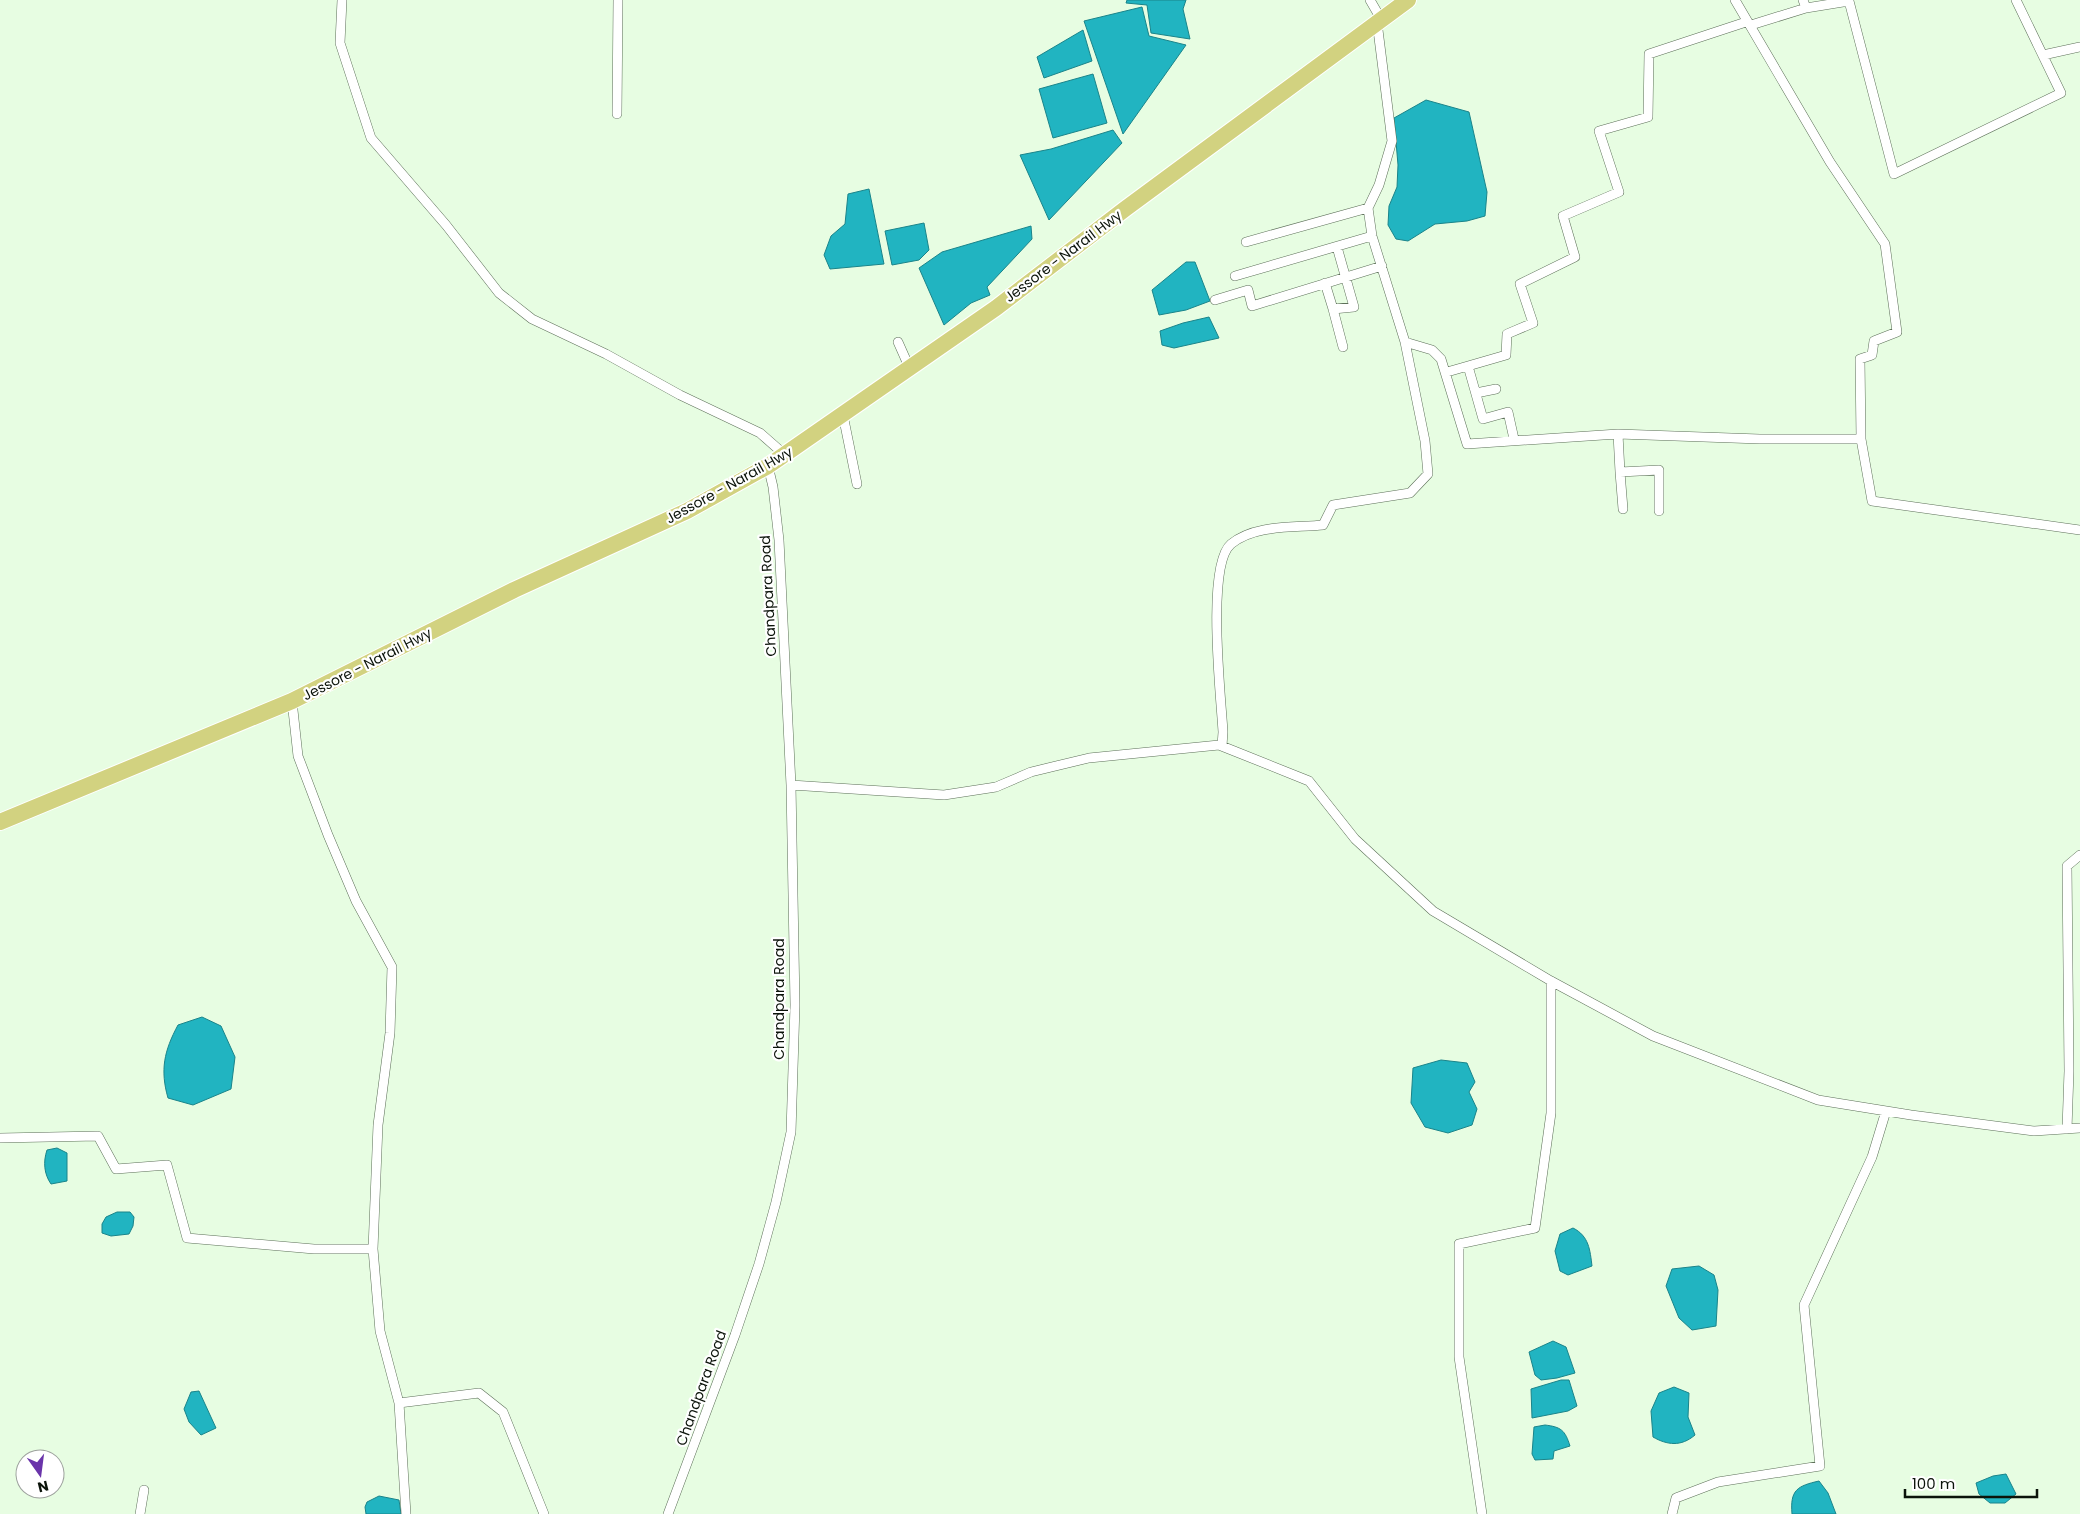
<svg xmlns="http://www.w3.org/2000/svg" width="2080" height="1514" font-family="Poppins,sans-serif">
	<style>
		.water { fill: #21b4c1; stroke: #1a848a }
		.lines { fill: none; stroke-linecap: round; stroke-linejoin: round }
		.street-casing { stroke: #5d7059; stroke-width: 10 }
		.highway-casing { stroke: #fff; stroke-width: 18 }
		.street { stroke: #fff; stroke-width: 9 }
		.highway { stroke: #d2d280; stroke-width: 16 }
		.labels { text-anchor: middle; stroke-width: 4.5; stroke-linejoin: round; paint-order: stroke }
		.street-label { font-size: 14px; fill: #0b130a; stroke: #fff }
	</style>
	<rect width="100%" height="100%" fill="#e7fde2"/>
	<!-- water -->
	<path class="water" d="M1127 0H1186L1183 9 1190 39 1151 33 1147 5 1126 3Z
		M1142 7 1149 36 1186 45 1123 134 1084 21Z
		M1083 30 1092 61 1044 78 1037 57Z
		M1093 74 1107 123 1053 138 1039 89Z
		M1426 100 1469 112 1487 192 1485 216 1467 221 1435 224 1408 241 1396 239 1388 225 1389 206 1397 187 1398 165 1394 118Z
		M1113 130 1122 143 1049 220 1020 155 1051 149Z
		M869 189 884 264 830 269 824 255 831 236 845 224 848 194Z
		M924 223 929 250 919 260 892 265 885 231Z
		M1031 226 1032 239 987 287 990 295 971 303 944 325 919 268 942 252Z
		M1186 262H1195L1210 301 1186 310 1159 315 1152 290Z
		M1209 317 1219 338 1174 348 1162 345 1160 331 1183 323Z
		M202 1017 221 1026 235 1057 231 1089 193 1105 168 1098C160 1070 164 1051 178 1025Z
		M1441 1060 1467 1063 1475 1082 1469 1092 1477 1109 1472 1125 1448 1133 1425 1127 1411 1103 1413 1068Z
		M57 1148 67 1153V1181L51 1184C44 1174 43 1162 47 1150Z
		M117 1212H130L134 1217 133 1226 129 1234 111 1236 102 1233V1224L106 1217Z
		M1573 1228C1589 1236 1590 1250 1592 1266L1568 1275 1560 1271 1555 1251 1560 1234Z
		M1699 1266 1714 1275 1718 1290 1716 1326 1692 1330 1679 1318 1666 1286 1672 1269Z
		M1553 1341 1566 1347 1575 1373 1557 1378 1541 1380 1535 1375 1529 1352Z
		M1561 1380H1569L1577 1406 1568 1411 1532 1418 1531 1389Z
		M1674 1387 1689 1393 1688 1417 1695 1435C1681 1447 1667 1445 1653 1437L1651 1411 1659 1393Z
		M199 1391 216 1428 201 1435 189 1422 184 1409 191 1392Z
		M1545 1425C1561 1427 1565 1430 1570 1446L1554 1451 1553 1459 1535 1460 1532 1454 1534 1427Z
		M2006 1474 2016 1494 2005 1503H1990L1979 1494 1976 1483 1993 1476Z
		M1819 1481 1828 1493 1836 1514H1792C1790 1490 1797 1486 1819 1481Z
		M379 1496 399 1500 401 1514H366L365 1507 367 1502Z"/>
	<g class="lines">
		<!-- street casing -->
		<g class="street-casing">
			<path id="street" d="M342 0 340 43 371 138 446 225 499 293 532 319 606 354 680 395 760 433 785 455
				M1370 0 1381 19
				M1735 0 1830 162 1885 244 1897 332 1874 341 1872 355 1860 359 1861 439
				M1803 0 1806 8 1849 1 1894 174 2061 93 2016 0
				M1377 22 1392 141 1379 185 1368 208 1372 236 1405 342 1432 350 1441 359 1467 444 1618 434 1760 439H1861L1872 501 2080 530
				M1751 25 1806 8
				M2043 55 2080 47
				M617 114 618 0
				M1246 242 1368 208
				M1337 247 1354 307 1333 309 1343 347
				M1235 276 1372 236
				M1325 283 1333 309
				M1215 300 1248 290 1252 306 1382 266
				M898 342 910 369
				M1468 366 1506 355 1507 334 1533 323 1520 284 1575 257 1563 216 1619 192 1599 131 1648 117 1649 54 1746 22
				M1447 372 1468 366 1483 419 1508 412 1514 439
				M1476 393 1496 389
				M843 415 857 484
				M1618 434 1620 472 1659 470V511
				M1620 472 1623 509
				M292 701 298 756 328 835 356 901 392 967 390 1033 378 1125 373 1249 380 1331 399 1403 479 1393 503 1412 544 1514
				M1222 746 1223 732C1221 697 1206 565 1231 544 1255 524 1295 528 1323 525L1333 505 1410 493 1428 474 1425 441 1405 342
				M791 785 944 795 996 787 1031 772 1089 758 1219 745 1309 781 1355 839 1433 911 1551 981 1653 1036 1818 1100 1911 1115 2034 1131 2080 1128
				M2067 1129 2069 1071 2067 866 2080 855
				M0 1138 98 1136 116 1169 167 1165 187 1238 314 1249H373
				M399 1403 406 1514
				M140 1514 144 1490
				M668 1514 735 1335 759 1264 776 1202 791 1132 795 1005 791 785 779 540 773 487 768 466
				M1482 1514 1459 1357V1244L1535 1228 1551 1113V981
				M1672 1514 1676 1498 1718 1482 1820 1466 1804 1305 1872 1157 1886 1111"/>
		</g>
		<!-- highway casing -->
		<g class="highway-casing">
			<path id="highway" d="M0 822 292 701 514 590 687 511 768 466 996 308 1125 209 1408 0"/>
		</g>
		<!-- street -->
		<use href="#street" class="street"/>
		<!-- highway -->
		<use href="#highway" class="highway"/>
	</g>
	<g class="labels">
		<!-- street labels -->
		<g class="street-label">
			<text transform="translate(1063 256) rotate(-37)" y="5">Jessore - Narail Hwy</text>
			<text transform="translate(729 485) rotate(-29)" y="5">Jessore - Narail Hwy</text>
			<text transform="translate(768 596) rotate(-93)" y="5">Chandpara Road</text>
			<text transform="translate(367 664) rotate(-27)" y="5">Jessore - Narail Hwy</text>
			<text transform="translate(779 999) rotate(-90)" y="5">Chandpara Road</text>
			<text transform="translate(701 1388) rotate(-70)" y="5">Chandpara Road</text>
		</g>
	</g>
	<!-- north arrow -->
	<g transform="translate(40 1474) rotate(166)"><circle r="24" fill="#ffffff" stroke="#9da19d"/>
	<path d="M0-4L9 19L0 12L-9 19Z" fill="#6a34aa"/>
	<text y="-8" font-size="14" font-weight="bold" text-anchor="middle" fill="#0b130a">N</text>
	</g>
	<!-- scale -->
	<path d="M1905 1489v8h132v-8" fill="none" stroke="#0b130a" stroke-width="2.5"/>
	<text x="1912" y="1489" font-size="15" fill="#0b130a" stroke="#ffffff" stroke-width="4" paint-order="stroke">100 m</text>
</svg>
